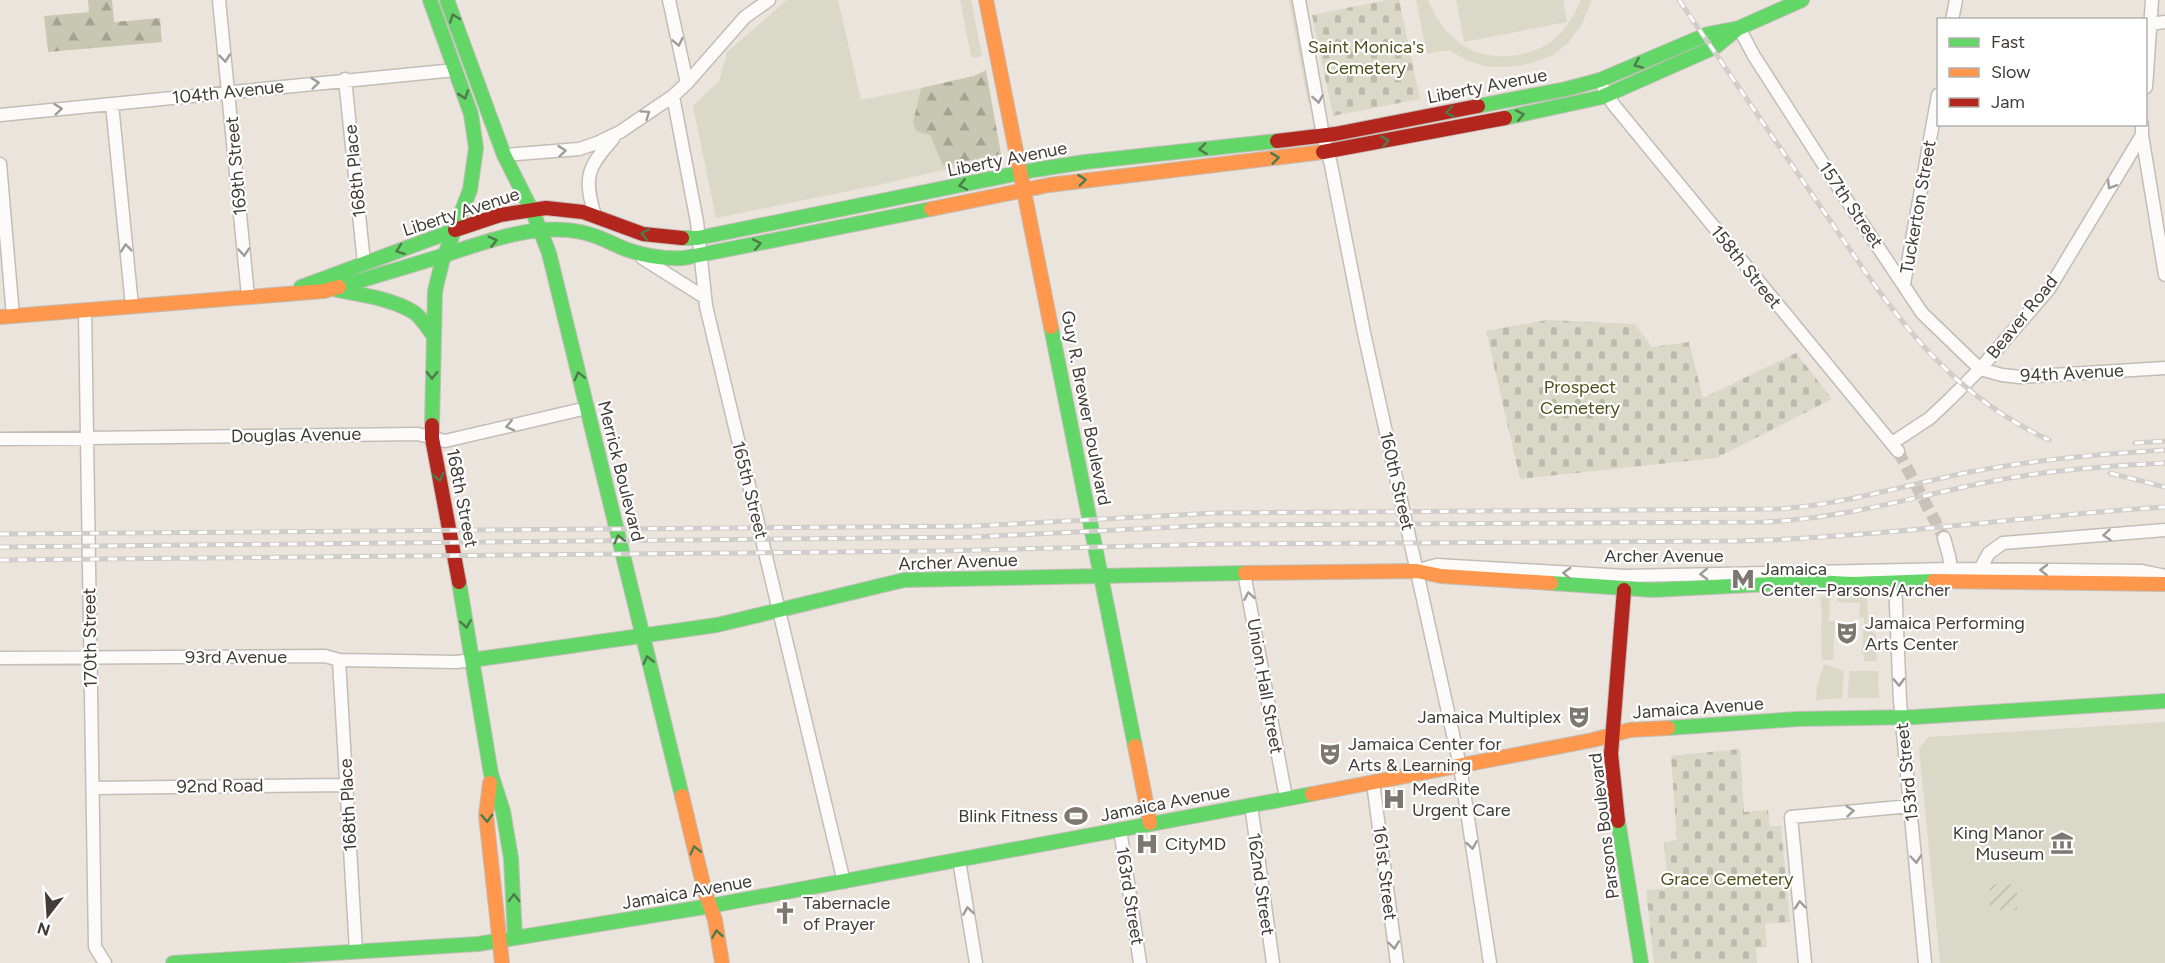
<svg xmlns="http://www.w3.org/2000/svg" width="2165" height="963" font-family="Figtree,sans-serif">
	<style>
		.green { fill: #dad8c7 }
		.forest { fill: url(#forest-firs) }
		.cemetery { fill: url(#cemetery-stones) }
		.garden { fill: url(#garden-furrows) }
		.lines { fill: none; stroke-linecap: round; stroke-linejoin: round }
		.street-tunnel { stroke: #c9c2bb; stroke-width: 12; stroke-dasharray: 12 6; stroke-linecap: butt }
		.street-casing { stroke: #c2bdb7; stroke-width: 15 }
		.fast-casing { stroke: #c2bdb7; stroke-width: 16 }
		.slow-casing { stroke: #c2bdb7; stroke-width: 16 }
		.jam-casing { stroke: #c2bdb7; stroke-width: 16 }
		.street { stroke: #fcfbfa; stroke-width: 12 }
		.fast { stroke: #63d668; stroke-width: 14 }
		.slow { stroke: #ff974d; stroke-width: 14 }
		.jam { stroke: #b3261e; stroke-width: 14 }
		.rail-casing { stroke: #d0cdcb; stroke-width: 5 }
		.rail { stroke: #fff; stroke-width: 3; stroke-dasharray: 9; stroke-linecap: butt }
		.oneway { stroke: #4f7a4b }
		.oneway2 { stroke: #9e9c98 }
		.labels { text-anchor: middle; stroke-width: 4.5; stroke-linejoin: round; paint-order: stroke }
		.park-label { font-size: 18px; fill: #4c511a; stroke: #fff }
		.street-label { font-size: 18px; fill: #413c37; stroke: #fff }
		.poi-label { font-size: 18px; fill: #413c37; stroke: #fff; text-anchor: start }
	</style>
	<defs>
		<pattern id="forest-firs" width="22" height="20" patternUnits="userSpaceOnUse" patternTransform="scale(1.5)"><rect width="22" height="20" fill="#c8c7b1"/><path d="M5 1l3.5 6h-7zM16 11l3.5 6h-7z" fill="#a4a391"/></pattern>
		<pattern id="cemetery-stones" width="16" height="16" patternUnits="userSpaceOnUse" patternTransform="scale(1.5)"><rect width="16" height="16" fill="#dad8c7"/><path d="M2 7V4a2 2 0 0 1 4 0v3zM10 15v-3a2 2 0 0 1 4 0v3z" fill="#bcbaac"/></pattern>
		<pattern id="garden-furrows" width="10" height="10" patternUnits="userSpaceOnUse" patternTransform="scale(1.5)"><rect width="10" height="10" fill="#dad8c7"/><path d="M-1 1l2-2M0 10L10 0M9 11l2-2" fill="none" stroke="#bcbaac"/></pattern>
	</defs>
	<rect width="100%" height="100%" fill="#ebe4dc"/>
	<!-- green -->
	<path class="green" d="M787 0H838L861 100 921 88 913 123 916 131 930 135 943 166 1001 154V157L878 185 716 218 693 106 719 81 727 52Z
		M960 0H971L982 56 973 58 971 56Z
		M1289 0H1292L1311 102 1308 103Z
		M1416 0H1428C1445 40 1474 62 1518 55 1529 53 1543 48 1552 41 1565 31 1574 15 1581 0H1592L1582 24 1568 43 1553 55 1532 63 1511 67H1488L1466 60 1449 50 1427 54Z
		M1456 0H1563L1567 22 1464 42Z
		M1830 596 1829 621H1835L1833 660H1822L1821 641 1822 613 1820 597Z
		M1838 596H1867L1868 628 1876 635 1877 661H1864L1865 655 1862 653 1864 618 1859 617 1860 603 1837 602Z
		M1824 664 1844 671 1842 698 1816 700 1817 687Z
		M1849 671H1878L1879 698H1848Z
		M2165 722V963H1940L1919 748 1929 737Z"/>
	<!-- forest -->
	<path class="forest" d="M88 0H112L114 22 160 18 162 42 48 52 44 16 89 12Z
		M986 70 1001 154 943 166 930 135 916 131 913 123 921 88 974 76Z"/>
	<!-- cemetery -->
	<path class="cemetery" d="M1387 0H1399L1420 99 1333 116 1312 15Z
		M1547 320 1635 324 1652 347 1689 342 1703 398 1796 353 1832 399 1716 458 1520 479 1486 331Z
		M1740 749 1744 812 1768 810 1770 826H1781L1790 922 1765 924 1767 947 1756 948 1757 963H1654L1646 890 1668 888 1664 842 1677 840 1671 756Z"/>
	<!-- garden -->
	<path class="garden" d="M2017 884V910H1990V885Z"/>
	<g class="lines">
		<!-- street-tunnel -->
		<path class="street-tunnel" d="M1898 451 1944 538"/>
		<!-- street casing -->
		<g class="street-casing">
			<path id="street" d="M219 0 248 296
				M669 0 687 83
				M1299 0 1323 135 1331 165 1364 333 1460 766 1490 963
				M1952 20 1956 0
				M2151 24 2165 22
				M1739 28 1754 56 1842 193 1922 313 1980 369 2002 375 2020 377 2165 368
				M345 79 364 263
				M2146 87 2152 0
				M1604 89 1613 104 1898 451
				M673 96 697 222 706 306 844 882
				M112 104 132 306
				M0 115 455 70
				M2142 124V135L2165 275
				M504 155 579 149 597 143 620 132 673 96 687 83 745 17 769 0
				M0 164 13 316
				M595 216C584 178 586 169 613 139
				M642 258 704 297
				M1904 284 1938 95
				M85 310 95 947 105 963
				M0 439 418 434 445 441 587 408
				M1892 443 1930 418 1950 399 1980 369 2049 289 2142 135
				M1944 538 1949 556 1952 575
				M1980 569 1989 553 2003 543 2165 530
				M1418 570 1437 565 1625 576 1951 569 2142 571 2165 576
				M1244 573 1286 798
				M1895 581 1900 701 1925 963
				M0 658 325 656 339 660 457 662 472 660
				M339 660 356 951
				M1373 783 1397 963
				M93 788 347 785
				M1251 805 1273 963
				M1120 829 1140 963
				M959 860 976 963
				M1805 963 1791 817 1911 806"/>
		</g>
		<!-- fast casing -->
		<g class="fast-casing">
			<path id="fast" d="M430 0 471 114 476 148 470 190 442 262 435 291 432 425
				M447 0 504 155 534 215 549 253 682 796
				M1478 106 1566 89 1600 80 1708 34 1739 28 1802 0
				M1505 118 1602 97 1715 47 1736 30
				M682 238H698L1034 170 1085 162 1277 141
				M445 255C487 241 536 223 581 232 597 235 611 243 625 249 644 256 664 259 684 258L931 209
				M301 287 455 230
				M339 287 445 255
				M333 289C359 295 392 298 415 313 422 319 428 328 433 335
				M1051 327 1135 746
				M459 582 491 774 503 811 511 858 515 938
				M1551 583 1653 590 1812 582 1853 584 1934 581
				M472 660 717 625 904 580 1245 573
				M1668 728 1798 719 1915 717 2165 701
				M1618 821 1641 963
				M710 906 1312 794
				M173 963 478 944 710 906"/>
		</g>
		<!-- slow casing -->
		<g class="slow-casing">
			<path id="slow" d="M986 0 1051 327
				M931 209 1049 185 1323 152
				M0 317 324 291 339 287
				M1245 573 1417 571 1441 576 1551 583
				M1934 581 2165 584
				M1135 746 1150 823
				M490 783 486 815 502 963
				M1312 794 1593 740 1630 730 1668 728
				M682 796 705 892 715 920 722 963"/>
		</g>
		<!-- jam casing -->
		<g class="jam-casing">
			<path id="jam" d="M1277 141 1335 134 1478 106
				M1323 152 1505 118
				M455 230 500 215 546 208 583 212 643 234 682 238
				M432 425V438L459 582
				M1618 821 1611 754 1624 590"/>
		</g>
		<!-- street -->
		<use href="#street" class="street"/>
		<!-- fast -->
		<use href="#fast" class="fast"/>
		<!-- slow -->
		<use href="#slow" class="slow"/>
		<!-- jam -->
		<use href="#jam" class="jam"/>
		<!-- rail casing -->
		<g class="rail-casing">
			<path id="rail" d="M1679 0C1725 67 1771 135 1818 203 1885 300 1937 388 2049 440
				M2135 443 2165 441
				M2110 473 2165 487
				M0 534 975 526 1214 513 1777 509C1843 505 1905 485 1970 472 2034 460 2099 454 2165 450
				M0 547 974 537 1216 525 1764 522C1843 519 1916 496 1993 481 2049 470 2107 466 2165 463
				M0 560 937 551 1220 544 1741 541C1883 537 2024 516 2165 507"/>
		</g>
		<!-- rail -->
		<use href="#rail" class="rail"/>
	</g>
	<!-- one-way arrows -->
	<defs><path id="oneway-chevron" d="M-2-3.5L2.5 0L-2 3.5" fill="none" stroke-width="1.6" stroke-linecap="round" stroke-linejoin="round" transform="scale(1.5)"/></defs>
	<g class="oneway">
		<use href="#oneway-chevron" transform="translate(454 18) rotate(-110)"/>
		<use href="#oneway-chevron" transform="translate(1638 64) rotate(157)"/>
		<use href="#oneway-chevron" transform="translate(464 95) rotate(71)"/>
		<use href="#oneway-chevron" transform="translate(1450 112) rotate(169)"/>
		<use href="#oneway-chevron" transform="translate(1520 115) rotate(-11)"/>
		<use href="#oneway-chevron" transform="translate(1385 141) rotate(-11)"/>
		<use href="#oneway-chevron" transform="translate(1203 149) rotate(173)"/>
		<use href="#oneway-chevron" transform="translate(1275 158) rotate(-7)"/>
		<use href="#oneway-chevron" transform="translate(1082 180) rotate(-7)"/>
		<use href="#oneway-chevron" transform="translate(963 185) rotate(168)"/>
		<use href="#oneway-chevron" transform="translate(645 234) rotate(-169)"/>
		<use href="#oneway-chevron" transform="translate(493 241) rotate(-15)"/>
		<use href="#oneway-chevron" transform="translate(757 244) rotate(-11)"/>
		<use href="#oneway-chevron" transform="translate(400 250) rotate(160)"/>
		<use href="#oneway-chevron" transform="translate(432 375) rotate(91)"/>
		<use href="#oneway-chevron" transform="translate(579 376) rotate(-104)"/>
		<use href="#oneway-chevron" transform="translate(439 477) rotate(79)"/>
		<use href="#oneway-chevron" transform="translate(619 539) rotate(-104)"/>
		<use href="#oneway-chevron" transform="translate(466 624) rotate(81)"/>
		<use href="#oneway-chevron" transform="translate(648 660) rotate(-103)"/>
		<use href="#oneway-chevron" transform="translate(487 818) rotate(88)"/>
		<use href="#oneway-chevron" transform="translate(695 850) rotate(-104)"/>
		<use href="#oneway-chevron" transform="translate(514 898) rotate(-91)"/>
		<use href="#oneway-chevron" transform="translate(717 934) rotate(-99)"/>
	</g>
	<g class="oneway2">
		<use href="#oneway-chevron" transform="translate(678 42) rotate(78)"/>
		<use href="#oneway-chevron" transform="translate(225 58) rotate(84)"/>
		<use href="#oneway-chevron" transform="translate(315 83) rotate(-6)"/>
		<use href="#oneway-chevron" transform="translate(1318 99) rotate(81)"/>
		<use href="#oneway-chevron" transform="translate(58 109) rotate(-6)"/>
		<use href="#oneway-chevron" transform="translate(646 114) rotate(-35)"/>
		<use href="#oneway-chevron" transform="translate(562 151) rotate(-5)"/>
		<use href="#oneway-chevron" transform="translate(2111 185) rotate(121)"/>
		<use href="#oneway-chevron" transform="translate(126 248) rotate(-96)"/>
		<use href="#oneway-chevron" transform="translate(244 252) rotate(85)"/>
		<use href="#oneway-chevron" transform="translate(510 426) rotate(167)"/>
		<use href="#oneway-chevron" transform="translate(2107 535) rotate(175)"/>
		<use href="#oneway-chevron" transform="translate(2044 570) rotate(-179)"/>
		<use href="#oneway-chevron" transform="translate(1567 573) rotate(-177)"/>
		<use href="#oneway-chevron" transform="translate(1704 574) rotate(179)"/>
		<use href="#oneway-chevron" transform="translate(1249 596) rotate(-100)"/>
		<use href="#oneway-chevron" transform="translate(1899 682) rotate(88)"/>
		<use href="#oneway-chevron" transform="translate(1850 811) rotate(-5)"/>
		<use href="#oneway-chevron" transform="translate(1472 845) rotate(81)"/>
		<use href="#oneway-chevron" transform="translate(1916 859) rotate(85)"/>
		<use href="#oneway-chevron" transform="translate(1800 905) rotate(-95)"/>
		<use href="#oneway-chevron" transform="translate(968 911) rotate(-99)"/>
		<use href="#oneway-chevron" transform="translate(1394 945) rotate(83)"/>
	</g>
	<!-- icons -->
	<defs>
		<g id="metro-bare" transform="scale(1.8)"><path d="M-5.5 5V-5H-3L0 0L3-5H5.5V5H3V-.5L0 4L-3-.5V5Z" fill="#7c7771" stroke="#fff" stroke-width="2.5" paint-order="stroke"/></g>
		<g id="theatre-bare" transform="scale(1.8)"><path d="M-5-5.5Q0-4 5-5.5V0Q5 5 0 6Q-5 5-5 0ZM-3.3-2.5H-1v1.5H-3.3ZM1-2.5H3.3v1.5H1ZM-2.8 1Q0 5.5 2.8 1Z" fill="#7c7771" stroke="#fff" stroke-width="2.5" paint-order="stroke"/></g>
		<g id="hospital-bare" transform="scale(1.8)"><path d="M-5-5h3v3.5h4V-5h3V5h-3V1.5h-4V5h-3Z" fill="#7c7771" stroke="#fff" stroke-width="2.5" paint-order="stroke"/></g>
		<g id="stadium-bare" transform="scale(1.8)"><path d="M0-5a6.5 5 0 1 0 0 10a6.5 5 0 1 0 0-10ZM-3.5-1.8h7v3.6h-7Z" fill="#7c7771" stroke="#fff" stroke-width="2.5" paint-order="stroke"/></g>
		<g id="museum-bare" transform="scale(1.8)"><path d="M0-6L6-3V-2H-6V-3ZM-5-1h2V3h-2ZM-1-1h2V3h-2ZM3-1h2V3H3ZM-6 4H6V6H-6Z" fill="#7c7771" stroke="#fff" stroke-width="2.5" paint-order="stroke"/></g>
		<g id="church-bare" transform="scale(1.8)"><path d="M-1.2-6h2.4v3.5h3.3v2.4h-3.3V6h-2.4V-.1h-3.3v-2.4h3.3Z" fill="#7c7771" stroke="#fff" stroke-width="2.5" paint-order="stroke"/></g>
	</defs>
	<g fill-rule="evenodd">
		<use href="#metro-bare" x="1743" y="579"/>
		<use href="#theatre-bare" x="1847" y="633"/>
		<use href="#theatre-bare" x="1579" y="717"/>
		<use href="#theatre-bare" x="1330" y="754"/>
		<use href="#hospital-bare" x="1394" y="799"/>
		<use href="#stadium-bare" x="1076" y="816"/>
		<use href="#museum-bare" x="2062" y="843"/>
		<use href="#hospital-bare" x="1147" y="844"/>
		<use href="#church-bare" x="785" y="913"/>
	</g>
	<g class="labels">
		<!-- park labels -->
		<g class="park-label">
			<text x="1366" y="53">Saint Monica's<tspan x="1366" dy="21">Cemetery</tspan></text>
			<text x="1580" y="393">Prospect<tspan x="1580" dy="21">Cemetery</tspan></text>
			<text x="1727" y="885">Grace Cemetery</text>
		</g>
		<!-- street labels -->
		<g class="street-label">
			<text transform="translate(1487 86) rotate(-11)" y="6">Liberty Avenue</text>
			<text transform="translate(228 92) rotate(-6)" y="6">104th Avenue</text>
			<text transform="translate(1007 159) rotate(-11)" y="6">Liberty Avenue</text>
			<text transform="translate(236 166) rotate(-95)" y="6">169th Street</text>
			<text transform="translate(355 171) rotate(-96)" y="6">168th Place</text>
			<text transform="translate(1851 205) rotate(56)" y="6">157th Street</text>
			<text transform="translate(1918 207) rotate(-80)" y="6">Tuckerton Street</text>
			<text transform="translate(461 212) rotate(-18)" y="6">Liberty Avenue</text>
			<text transform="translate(1746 267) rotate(51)" y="6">158th Street</text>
			<text transform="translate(2022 317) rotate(-51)" y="6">Beaver Road</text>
			<text transform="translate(2072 373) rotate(-3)" y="6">94th Avenue</text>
			<text transform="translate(1086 408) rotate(79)" y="6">Guy R. Brewer Boulevard</text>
			<text transform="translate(296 435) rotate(-1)" y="6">Douglas Avenue</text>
			<text transform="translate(621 471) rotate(76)" y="6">Merrick Boulevard</text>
			<text transform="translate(1397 481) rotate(77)" y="6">160th Street</text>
			<text transform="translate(750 490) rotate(76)" y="6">165th Street</text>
			<text transform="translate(462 498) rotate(79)" y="6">168th Street</text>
			<text x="1664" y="562">Archer Avenue</text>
			<text transform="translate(958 562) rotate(-2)" y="6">Archer Avenue</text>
			<text transform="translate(90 638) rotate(-91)" y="6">170th Street</text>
			<text x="236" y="663">93rd Avenue</text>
			<text transform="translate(1265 686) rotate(80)" y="6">Union Hall Street</text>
			<text transform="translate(1698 708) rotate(-4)" y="6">Jamaica Avenue</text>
			<text transform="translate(1907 772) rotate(-96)" y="6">153rd Street</text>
			<text transform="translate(220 786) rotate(-1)" y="6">92nd Road</text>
			<text transform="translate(1165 803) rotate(-11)" y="6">Jamaica Avenue</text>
			<text transform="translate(348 805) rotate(-93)" y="6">168th Place</text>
			<text transform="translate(1604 826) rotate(-97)" y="6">Parsons Boulevard</text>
			<text transform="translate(1385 873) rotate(83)" y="6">161st Street</text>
			<text transform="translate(1261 884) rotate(82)" y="6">162nd Street</text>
			<text transform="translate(687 892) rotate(-10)" y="6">Jamaica Avenue</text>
			<text transform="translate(1130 896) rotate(81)" y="6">163rd Street</text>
		</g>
		<!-- poi labels -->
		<g class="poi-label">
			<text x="1761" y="575">Jamaica<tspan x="1761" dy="21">Center–Parsons/Archer</tspan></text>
			<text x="1865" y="629">Jamaica Performing<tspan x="1865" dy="21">Arts Center</tspan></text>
			<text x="1561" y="723" text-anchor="end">Jamaica Multiplex</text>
			<text x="1348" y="750">Jamaica Center for<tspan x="1348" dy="21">Arts &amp; Learning</tspan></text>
			<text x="1412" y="795">MedRite<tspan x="1412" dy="21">Urgent Care</tspan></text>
			<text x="1058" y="822" text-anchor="end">Blink Fitness</text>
			<text x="2044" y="839" text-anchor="end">King Manor<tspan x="2044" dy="21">Museum</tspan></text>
			<text x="1165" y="850">CityMD</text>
			<text x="803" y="909">Tabernacle<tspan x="803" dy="21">of Prayer</tspan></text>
		</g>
	</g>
	<!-- legend -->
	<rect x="1937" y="18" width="210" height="108" fill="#ffffff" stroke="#b3b1af" stroke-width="1.5"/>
	<rect x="1949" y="38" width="30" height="9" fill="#63d668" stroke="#b3b1af" stroke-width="1.5"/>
	<text x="1991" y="48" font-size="18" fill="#413c37">Fast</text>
	<rect x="1949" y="68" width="30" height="9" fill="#ff974d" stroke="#b3b1af" stroke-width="1.5"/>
	<text x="1991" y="78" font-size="18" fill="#413c37">Slow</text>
	<rect x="1949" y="98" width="30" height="9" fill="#b3261e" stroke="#b3b1af" stroke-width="1.5"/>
	<text x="1991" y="108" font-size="18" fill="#413c37">Jam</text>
	<!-- north arrow -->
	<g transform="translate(48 915) rotate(197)" stroke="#ffffff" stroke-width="4.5" paint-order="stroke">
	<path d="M0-4.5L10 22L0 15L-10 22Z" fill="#413c37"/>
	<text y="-9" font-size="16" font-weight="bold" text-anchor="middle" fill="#413c37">N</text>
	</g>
</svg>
